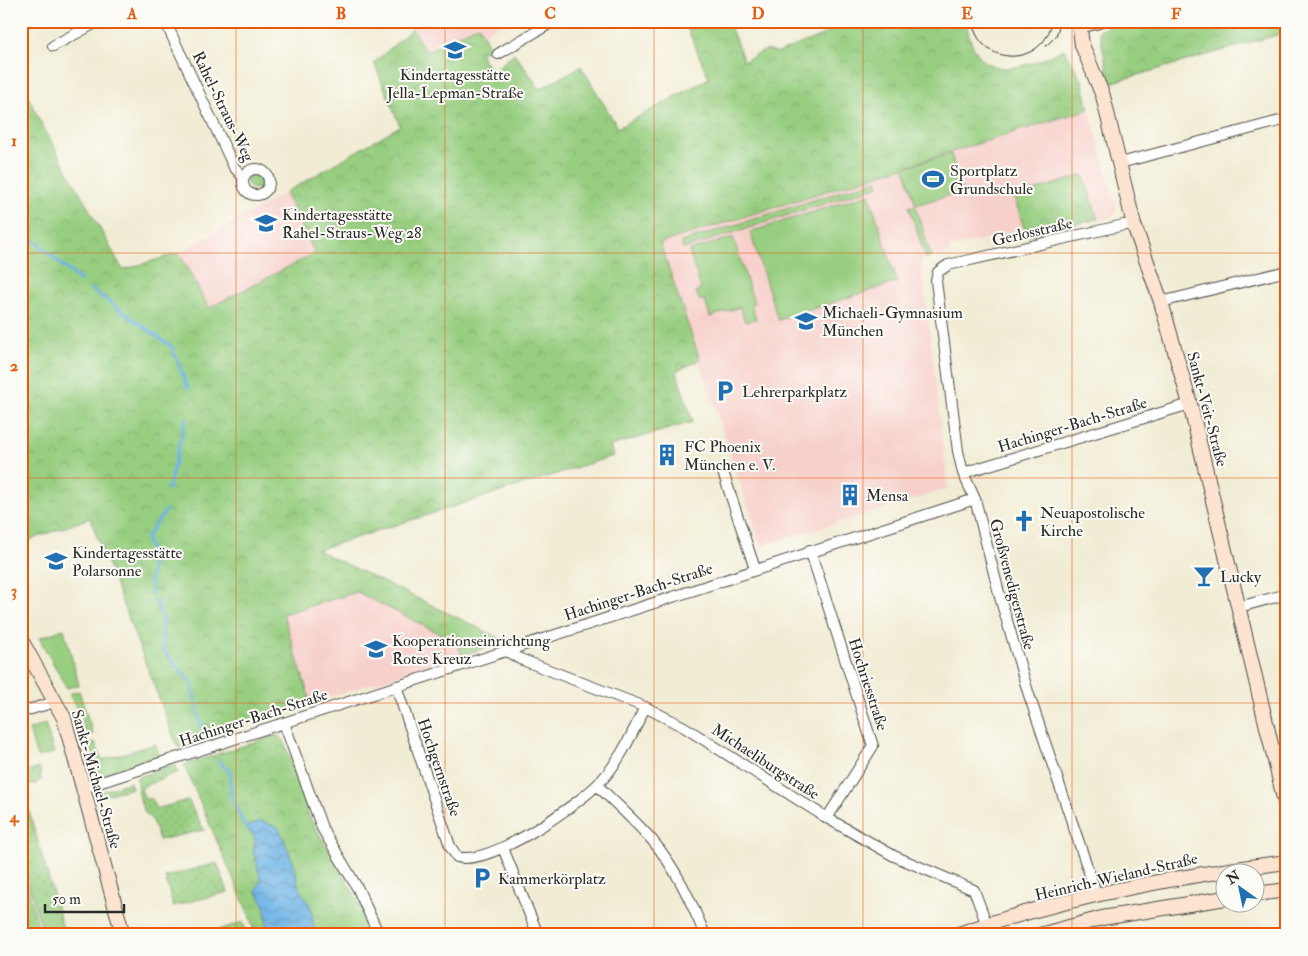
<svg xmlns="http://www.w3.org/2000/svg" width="1308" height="956" font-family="'IM FELL Double Pica',serif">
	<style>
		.built { fill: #f7d0cb }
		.grass { fill: #97ce80; stroke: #617c56 }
		.park { fill: url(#park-crowns); stroke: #617c56 }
		.garden { fill: url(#garden-dots); stroke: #617c56 }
		.water { fill: url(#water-waves); stroke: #4e7088 }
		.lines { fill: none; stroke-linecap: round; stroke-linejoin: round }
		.stream { stroke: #70b4e6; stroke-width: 3 }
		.street-casing { stroke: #494844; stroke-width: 12 }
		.secondary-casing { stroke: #494844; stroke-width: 16 }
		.street { stroke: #fff; stroke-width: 10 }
		.secondary { stroke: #fde4d1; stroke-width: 14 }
		.tram { stroke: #2b2b2b; stroke-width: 1 }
		.grid { fill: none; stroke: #e8590c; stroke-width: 1; stroke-opacity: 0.55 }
		.labels { text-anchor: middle; stroke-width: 4; stroke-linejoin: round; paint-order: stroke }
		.poi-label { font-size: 16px; fill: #2b2b2b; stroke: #fdfcf7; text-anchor: start }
		.street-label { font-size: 16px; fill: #2b2b2b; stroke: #fdfcf7 }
		.neatline { fill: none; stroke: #e8590c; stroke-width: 2 }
		.grid-label { font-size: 16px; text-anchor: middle; font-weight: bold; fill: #e8590c }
	</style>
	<defs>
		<pattern id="park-crowns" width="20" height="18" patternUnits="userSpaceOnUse" patternTransform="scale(1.25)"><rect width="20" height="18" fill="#97ce80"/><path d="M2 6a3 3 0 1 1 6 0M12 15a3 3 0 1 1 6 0" fill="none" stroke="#82b16f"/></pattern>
		<pattern id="garden-dots" width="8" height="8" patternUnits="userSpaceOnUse" patternTransform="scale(1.25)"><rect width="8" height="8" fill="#97ce80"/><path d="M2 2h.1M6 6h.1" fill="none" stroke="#82b16f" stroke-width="1.8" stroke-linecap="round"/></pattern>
		<pattern id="water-waves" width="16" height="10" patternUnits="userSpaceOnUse" patternTransform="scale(1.25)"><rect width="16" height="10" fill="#70b4e6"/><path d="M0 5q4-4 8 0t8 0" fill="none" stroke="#5c93bb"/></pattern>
	</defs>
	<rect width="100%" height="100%" fill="#fdfcf7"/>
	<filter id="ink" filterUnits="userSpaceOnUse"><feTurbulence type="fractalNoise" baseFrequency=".02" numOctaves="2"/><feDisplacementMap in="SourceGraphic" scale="10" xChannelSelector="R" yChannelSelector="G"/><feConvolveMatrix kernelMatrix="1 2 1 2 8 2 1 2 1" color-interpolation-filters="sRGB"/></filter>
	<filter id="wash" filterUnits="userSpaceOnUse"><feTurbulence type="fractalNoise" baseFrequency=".0096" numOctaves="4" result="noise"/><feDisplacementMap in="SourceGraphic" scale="20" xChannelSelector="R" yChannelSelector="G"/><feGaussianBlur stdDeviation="1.12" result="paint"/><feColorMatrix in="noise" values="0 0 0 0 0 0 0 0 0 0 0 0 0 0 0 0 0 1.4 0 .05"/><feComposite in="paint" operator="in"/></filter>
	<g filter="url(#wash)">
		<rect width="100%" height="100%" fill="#f1ecd4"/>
		<!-- built -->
		<path class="built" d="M421 21H500L501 23 483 35 490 47 440 75 412 29Z
			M1089 109 1117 210 1112 217 1030 235 1028 228 949 248 950 253 921 260 948 489 761 546 660 243Z
			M285 193 315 253 209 308 179 253Z
			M357 592 456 642 462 655 311 703 282 614Z"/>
		<!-- grass -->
		<path class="grass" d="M951 154 962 191 916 205 904 167Z
			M247 181a8 8 0 1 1 16 0a8 8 0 1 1-16 0Z
			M877 180 879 186 683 249 681 242Z
			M869 194 897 282 778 320 750 232Z
			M915 205 931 256 926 258 909 207Z
			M733 237 754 303 751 304 756 319 745 322 740 307 710 317 705 300H699L696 292 701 289 689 251Z
			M64 629 79 685 67 688 39 638Z
			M79 691 93 734 86 736 82 718 69 694Z
			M45 724 54 753 37 757 29 730Z
			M95 742 102 760 155 744 158 750 157 757 106 774 97 771 90 744Z"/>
		<!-- park -->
		<path class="park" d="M684 21H728L744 61 766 50 778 53 839 28 837 21H966C975 86 1021 71 1064 49L1082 80 1089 109 660 243 700 360 676 371 693 422 610 446 613 456 317 550 506 641 462 655 456 642 357 592 283 614 311 703 178 748 90 518 21 543V82L40 121 123 270 179 253 209 308 315 253 285 193 400 126 374 63 412 29 426 52 478 25 490 47 480 53 492 73 514 53 540 89 581 66 618 128 709 78Z
			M1126 21H1287V32L1110 83 1099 30Z
			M1083 175 1098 219 1030 235 1028 228H1024L1014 197Z
			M277 735 284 741 310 818 366 914 375 935H255L250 917 184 765Z"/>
		<!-- garden -->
		<path class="garden" d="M175 764 178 772 144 786 141 790 146 800 151 798 156 809 188 800 204 830 159 840 152 820 146 814 141 804 136 778Z
			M40 768 41 780 35 784 22 787 64 932 61 935H44L21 860V773Z
			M130 782 132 788 102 796 101 792Z
			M217 863 228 892 173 906 165 877Z
			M21 866 41 935H21Z
			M243 922 247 935H203Z"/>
		<!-- water -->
		<path class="water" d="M261 821 279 828 294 864 299 888 311 907 315 935H269L264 904 256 891 261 880 253 850 256 839 245 827Z"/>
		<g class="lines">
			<!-- stream -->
			<path class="stream" d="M21 230 81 281
				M91 289 172 347 188 388
				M168 489 186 418
				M152 594 150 580 153 558 146 538 166 510
				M155 600 162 618 163 650 191 682 203 734
				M218 761 230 772 231 796 245 827"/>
		</g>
	</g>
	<g filter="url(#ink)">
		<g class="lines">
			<!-- street casing -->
			<g class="street-casing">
				<path id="street" d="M165 21 234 167 243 177
					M53 46 99 21
					M498 54 554 21
					M1120 163 1287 119
					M243 182a13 13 0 1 1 26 0a13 13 0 1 1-26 0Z
					M1161 302 1287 271
					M722 469 755 569
					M963 473 1190 404
					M810 550 873 746 827 818
					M1239 607 1287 594
					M505 650 520 659 645 707 684 727 827 818 894 856 974 890 987 925
					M396 686 450 846 457 857C490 866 573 808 597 785 619 764 632 734 645 707
					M21 712 55 702
					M284 723 322 828 358 889 379 935
					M597 785C615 803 635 821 652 840 676 868 691 901 705 935
					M83 788 975 499
					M503 848 538 935
					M1097 896 1028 692 1000 597 975 499 963 473 958 451 936 281 938 272 948 265 1124 225H1134"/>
			</g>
			<!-- secondary casing -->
			<g class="secondary-casing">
				<path id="secondary" d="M1079 21 1082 45 1103 96 1134 225 1161 302 1190 404 1287 811
					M1079 26 1099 21
					M21 640 64 718 123 935
					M1256 894 1287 890
					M956 935C1062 897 1176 876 1287 862
					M1040 935 1102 918 1226 898"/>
			</g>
			<!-- street -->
			<use href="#street" class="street"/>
			<!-- secondary -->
			<use href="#secondary" class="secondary"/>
			<!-- tram -->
			<path class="tram" d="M972 21C980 69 1045 67 1052 21
				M1046 46 1056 36 1061 21"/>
		</g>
	</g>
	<!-- grid -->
	<path class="grid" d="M236 21V935M445 21V935M654 21V935M863 21V935M1072 21V935M21 253H1287M21 478H1287M21 703H1287"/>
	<!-- icons -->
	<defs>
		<g id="school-bare" transform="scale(1.725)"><path d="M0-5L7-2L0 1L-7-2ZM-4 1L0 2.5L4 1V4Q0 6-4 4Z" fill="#1f6fb2" stroke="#fdfcf7" stroke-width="2.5" paint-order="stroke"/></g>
		<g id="stadium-bare" transform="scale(1.725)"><path d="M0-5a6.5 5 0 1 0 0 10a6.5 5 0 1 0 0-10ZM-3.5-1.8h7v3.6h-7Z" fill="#1f6fb2" stroke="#fdfcf7" stroke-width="2.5" paint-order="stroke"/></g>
		<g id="parking-bare" transform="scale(1.725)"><path d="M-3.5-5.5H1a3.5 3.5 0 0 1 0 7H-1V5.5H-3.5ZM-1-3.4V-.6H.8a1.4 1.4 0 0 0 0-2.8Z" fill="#1f6fb2" stroke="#fdfcf7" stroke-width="2.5" paint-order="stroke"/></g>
		<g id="building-bare" transform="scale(1.725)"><path d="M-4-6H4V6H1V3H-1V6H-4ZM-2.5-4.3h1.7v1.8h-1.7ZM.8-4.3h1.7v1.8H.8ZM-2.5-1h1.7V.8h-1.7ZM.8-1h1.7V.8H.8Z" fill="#1f6fb2" stroke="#fdfcf7" stroke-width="2.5" paint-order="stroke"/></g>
		<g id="church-bare" transform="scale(1.725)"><path d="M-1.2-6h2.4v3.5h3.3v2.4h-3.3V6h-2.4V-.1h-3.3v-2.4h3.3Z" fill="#1f6fb2" stroke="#fdfcf7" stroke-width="2.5" paint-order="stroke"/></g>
		<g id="bar-bare" transform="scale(1.725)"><path d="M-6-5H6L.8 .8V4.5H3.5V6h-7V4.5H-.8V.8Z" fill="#1f6fb2" stroke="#fdfcf7" stroke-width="2.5" paint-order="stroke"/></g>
	</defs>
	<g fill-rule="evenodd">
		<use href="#school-bare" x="455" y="50"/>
		<use href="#stadium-bare" x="933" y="179"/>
		<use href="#school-bare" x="266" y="223"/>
		<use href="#school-bare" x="806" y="321"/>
		<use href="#parking-bare" x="725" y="391"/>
		<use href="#building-bare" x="667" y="455"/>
		<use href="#building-bare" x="850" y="495"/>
		<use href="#church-bare" x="1024" y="521"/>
		<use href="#school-bare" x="56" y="561"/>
		<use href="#bar-bare" x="1204" y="576"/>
		<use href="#school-bare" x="376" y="649"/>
		<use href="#parking-bare" x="482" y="878"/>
	</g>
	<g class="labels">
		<!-- poi labels -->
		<g class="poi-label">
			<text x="455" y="80" text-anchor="middle">Kindertagesstätte<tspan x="455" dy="18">Jella-Lepman-Straße</tspan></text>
			<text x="950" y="176">Sportplatz<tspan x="950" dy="18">Grundschule</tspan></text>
			<text x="282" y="220">Kindertagesstätte<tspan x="282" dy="18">Rahel-Straus-Weg 28</tspan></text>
			<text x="822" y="318">Michaeli-Gymnasium<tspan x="822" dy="18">München</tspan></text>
			<text x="742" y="397">Lehrerparkplatz</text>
			<text x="684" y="452">FC Phoenix<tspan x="684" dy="18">München e. V.</tspan></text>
			<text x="866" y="501">Mensa</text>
			<text x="1040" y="518">Neuapostolische<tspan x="1040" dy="18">Kirche</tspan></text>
			<text x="72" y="558">Kindertagesstätte<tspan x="72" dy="18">Polarsonne</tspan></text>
			<text x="1220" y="582">Lucky</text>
			<text x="392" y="646">Kooperationseinrichtung<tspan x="392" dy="18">Rotes Kreuz</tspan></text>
			<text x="498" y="884">Kammerkörplatz</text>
		</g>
		<!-- street labels -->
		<g class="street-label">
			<text transform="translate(224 106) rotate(64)" y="6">Rahel-Straus-Weg</text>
			<text transform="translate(1032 231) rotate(-13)" y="6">Gerlosstraße</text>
			<text transform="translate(1208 409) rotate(75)" y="6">Sankt-Veit-Straße</text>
			<text transform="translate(1072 424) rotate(-17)" y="6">Hachinger-Bach-Straße</text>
			<text transform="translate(1013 584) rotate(75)" y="6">Großvenedigerstraße</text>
			<text transform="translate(638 591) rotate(-18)" y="6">Hachinger-Bach-Straße</text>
			<text transform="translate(869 684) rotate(72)" y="6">Hochriesstraße</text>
			<text transform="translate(253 717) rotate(-18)" y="6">Hachinger-Bach-Straße</text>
			<text transform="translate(766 761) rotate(33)" y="6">Michaeliburgstraße</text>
			<text transform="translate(440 767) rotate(71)" y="6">Hochgernstraße</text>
			<text transform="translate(97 779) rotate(74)" y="6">Sankt-Michael-Straße</text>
			<text transform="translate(1116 876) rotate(-13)" y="6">Heinrich-Wieland-Straße</text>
		</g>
	</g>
	<!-- margin -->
	<rect width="1308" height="956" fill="none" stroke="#fdfcf7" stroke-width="55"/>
	<!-- north arrow -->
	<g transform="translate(1240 888) rotate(327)"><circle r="24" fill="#fdfcf7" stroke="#a9a8a5"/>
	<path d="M0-4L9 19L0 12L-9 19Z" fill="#1f6fb2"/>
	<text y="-8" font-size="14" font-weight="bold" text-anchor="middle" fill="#2b2b2b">N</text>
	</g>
	<!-- scale -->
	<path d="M45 904v8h79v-8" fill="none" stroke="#2b2b2b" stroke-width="2.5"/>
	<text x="52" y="904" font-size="15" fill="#2b2b2b" stroke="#fdfcf7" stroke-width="4" paint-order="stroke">50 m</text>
	<rect x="28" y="28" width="1252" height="900" class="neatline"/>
	<g class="grid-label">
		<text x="132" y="19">A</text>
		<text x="341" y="19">B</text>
		<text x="550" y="19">C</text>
		<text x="758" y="19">D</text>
		<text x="967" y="19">E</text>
		<text x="1176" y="19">F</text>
		<text x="14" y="146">1</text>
		<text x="14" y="371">2</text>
		<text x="14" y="596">3</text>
		<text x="14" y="822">4</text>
	</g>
</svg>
